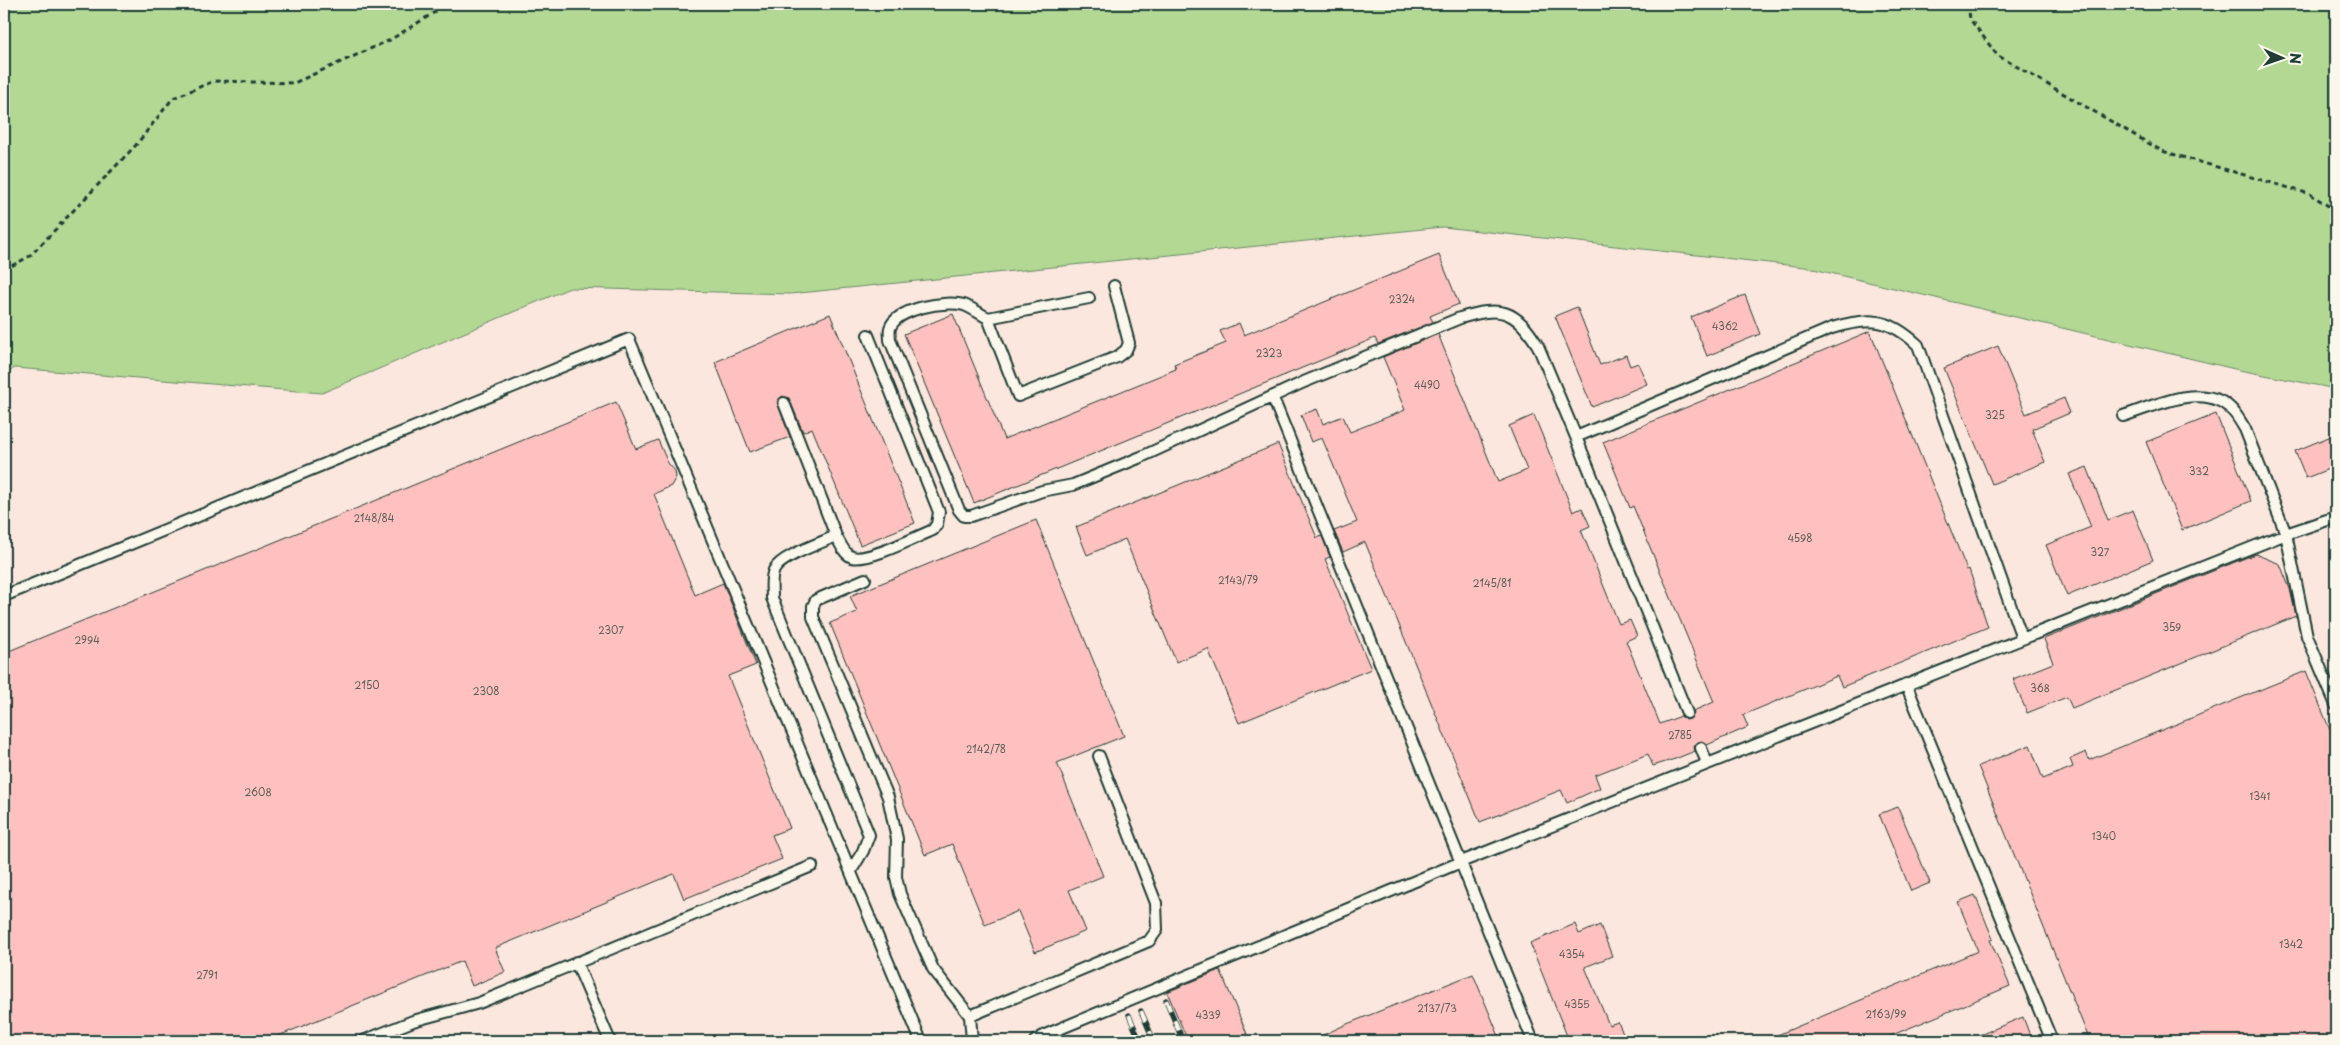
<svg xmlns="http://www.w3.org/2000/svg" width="2340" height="1045" font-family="'Playpen Sans',sans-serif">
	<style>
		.built { fill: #fce7de }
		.green { fill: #b2d894; stroke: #688a64 }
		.building { fill: #fec1bf; stroke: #1f3d34 }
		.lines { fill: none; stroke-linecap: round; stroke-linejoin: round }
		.lane-casing { stroke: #1f3d34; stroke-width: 14 }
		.path { stroke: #1f3d34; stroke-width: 3; stroke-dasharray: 5 4; stroke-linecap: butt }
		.lane { stroke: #fbf7ec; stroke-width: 10 }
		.rail-casing { stroke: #1f3d34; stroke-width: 5.5 }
		.rail { stroke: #fbf7ec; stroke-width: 4; stroke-dasharray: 11; stroke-linecap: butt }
		.labels { text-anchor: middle; stroke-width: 4; stroke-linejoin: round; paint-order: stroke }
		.number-label { font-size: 10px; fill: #575e57 }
	</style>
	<rect width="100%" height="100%" fill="#fbf7ec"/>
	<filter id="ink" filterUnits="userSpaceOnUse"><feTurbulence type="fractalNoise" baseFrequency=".02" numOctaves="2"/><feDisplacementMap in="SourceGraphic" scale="10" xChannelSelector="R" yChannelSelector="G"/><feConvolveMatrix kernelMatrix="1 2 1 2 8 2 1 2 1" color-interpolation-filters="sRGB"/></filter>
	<g filter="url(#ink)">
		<!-- built -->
		<path class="built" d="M1443 227 1805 267 2239 370 2336 389V1041H4V374L15 368 322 393 570 288 790 294Z"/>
		<!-- green -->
		<path class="green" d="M4 4H2336V389L2239 370 1805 267 1443 227 790 294 570 288 322 393 15 368 4 374Z"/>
		<!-- building -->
		<path class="building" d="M1439 255 1459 304 1430 316 1433 322 1378 344 1375 338 974 503 904 334 953 314 1004 439 1176 369 1174 364 1226 343 1220 331 1239 323 1244 335Z
			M1745 295 1760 334 1707 356 1691 317Z
			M1577 307 1600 365 1626 355 1630 366 1638 363 1647 384 1592 407 1555 316Z
			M830 314 915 523 860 545 812 428 803 432 789 398 782 396 777 402 790 437 750 452 715 362Z
			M1870 331 1967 570 1969 569 1988 627 1842 687 1837 676 1743 715 1748 727 1707 745 1702 741 1698 742 1694 747 1695 751 1675 759 1653 766 1648 754 1595 775 1600 788 1567 803 1561 790 1480 822 1365 542 1343 552 1334 531 1357 522 1322 438 1311 442 1301 415 1317 409 1323 424 1343 416 1350 432 1405 410 1383 357 1438 334 1498 482 1527 470 1509 426 1534 415 1573 512 1582 508 1590 526 1581 530 1619 624 1630 620 1637 636 1626 641 1660 724 1681 716 1686 720 1690 719 1694 714 1693 711 1714 702 1633 506 1630 508 1603 442Z
			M1998 346 2026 414 2064 398 2070 413 2032 429 2045 462 1992 484 1944 368Z
			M616 402 636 449 658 440 668 463 675 471 676 477 671 486 654 494 695 595 723 583 756 665 728 676 790 828 772 835 782 859 684 899 674 874 495 948 505 972 472 986 462 961 266 1041H4V653Z
			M2216 414 2251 501 2182 530 2146 442Z
			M2336 434V466L2306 478 2295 451Z
			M1278 444 1317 538 1322 536 1330 557 1325 559 1371 669 1239 723 1208 649 1176 662 1125 539 1087 555 1076 527Z
			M2087 467 2108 520 2133 510 2153 560 2067 596 2046 545 2091 527 2069 474Z
			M1036 520 1124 736 1057 763 1103 876 1069 890 1086 931 1035 952 1018 911 985 925 952 844 925 855 830 623 857 612 850 596Z
			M2255 554 2280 564 2290 589 2296 616 2072 708 2067 697 2027 713 2013 679 2053 663 2044 639Z
			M2306 671 2336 745V1041H2090L1978 766 2030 745 2043 779 2073 767 2070 759 2086 752 2089 760Z
			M1898 807 1930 883 1911 891 1879 814Z
			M1975 895 1993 939 1990 940 2010 986 1878 1041H1763L1978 951 1958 902Z
			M1575 924 1579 934 1600 925 1612 956 1585 967 1609 1025 1618 1022 1626 1041H1569L1530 943Z
			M1220 970 1250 1041H1188L1167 992Z
			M1473 974 1501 1041H1310L1347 1024Z
			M2023 1017 2032 1041H1965Z"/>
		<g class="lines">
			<!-- lane casing -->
			<g class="lane-casing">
				<path id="lane" d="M1114 286 1129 343 1126 350 1117 357 1018 396 988 318C980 314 972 308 964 305 946 300 897 308 890 328 889 331 890 337 890 340L959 510 964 516H971L1042 491 1073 485 1141 457 1304 382 1460 318C1500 306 1515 308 1538 346L1576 437 1687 713
					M988 318 1089 298
					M1273 398 1533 1041
					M784 403 836 536C821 543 781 556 774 570 770 579 772 588 772 598L869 835 863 851 851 871
					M2123 416C2152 407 2193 386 2222 402 2233 408 2239 419 2245 429L2286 534 2336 517
					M1576 437 1832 328C1869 317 1888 317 1918 345L2022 638
					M836 536C840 543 844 554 852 557 868 562 916 537 933 530L937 524 939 512 868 335
					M865 579 816 600 813 606V617L888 797 897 839 896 877 900 894 933 969 970 1016 972 1041
					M4 596 629 339 921 1041
					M1906 684 2052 1041
					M1701 748 1707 763
					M576 962 610 1041
					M970 1016 1149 941 1157 930 1156 903 1099 756
					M363 1041 413 1021 479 1003 812 866
					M1035 1041 1045 1035 1461 862 2286 534 2307 636 2336 705"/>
			</g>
			<!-- path -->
			<path class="path" d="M1968 4 1970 19 1997 55 2162 151 2310 194 2336 211
				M4 270 30 256 136 145 173 98 214 81 294 83 390 40 448 4"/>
			<!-- lane -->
			<use href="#lane" class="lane"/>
			<!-- rail casing -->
			<g class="rail-casing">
				<path id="rail" d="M1166 1000 1183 1041
					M1141 1011 1154 1041
					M1129 1015 1140 1041"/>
			</g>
			<!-- rail -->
			<use href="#rail" class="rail"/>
		</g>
	</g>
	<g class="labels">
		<!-- number labels -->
		<g class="number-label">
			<text x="1402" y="303">2324</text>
			<text x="1725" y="330">4362</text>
			<text x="1269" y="357">2323</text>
			<text x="1427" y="389">4490</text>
			<text x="1995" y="419">325</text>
			<text x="2199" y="475">332</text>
			<text x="374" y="522">2148/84</text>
			<text x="1800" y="542">4598</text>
			<text x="2100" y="556">327</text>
			<text x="1238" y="584">2143/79</text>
			<text x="1492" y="587">2145/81</text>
			<text x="2172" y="631">359</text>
			<text x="611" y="634">2307</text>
			<text x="87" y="644">2994</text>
			<text x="367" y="689">2150</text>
			<text x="2040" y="692">368</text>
			<text x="486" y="695">2308</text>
			<text x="1680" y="739">2785</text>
			<text x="986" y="753">2142/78</text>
			<text x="258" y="796">2608</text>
			<text x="2260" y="800">1341</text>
			<text x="2104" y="840">1340</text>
			<text x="2291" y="948">1342</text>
			<text x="1572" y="958">4354</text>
			<text x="207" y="979">2791</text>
			<text x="1577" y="1008">4355</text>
			<text x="1437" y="1012">2137/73</text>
			<text x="1886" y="1018">2163/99</text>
			<text x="1208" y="1019">4339</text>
		</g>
	</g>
	<!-- margin -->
	<rect width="2340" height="1045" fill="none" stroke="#fbf7ec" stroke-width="20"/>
	<rect x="10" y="10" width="2320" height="1025" fill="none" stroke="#1f3d34" stroke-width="2" filter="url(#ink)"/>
	<!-- north arrow -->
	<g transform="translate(2282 58) rotate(92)" stroke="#fbf7ec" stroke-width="4" paint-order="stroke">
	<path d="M0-4L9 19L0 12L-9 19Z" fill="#1f3d34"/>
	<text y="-8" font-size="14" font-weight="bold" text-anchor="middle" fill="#1f3d34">N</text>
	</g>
</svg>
